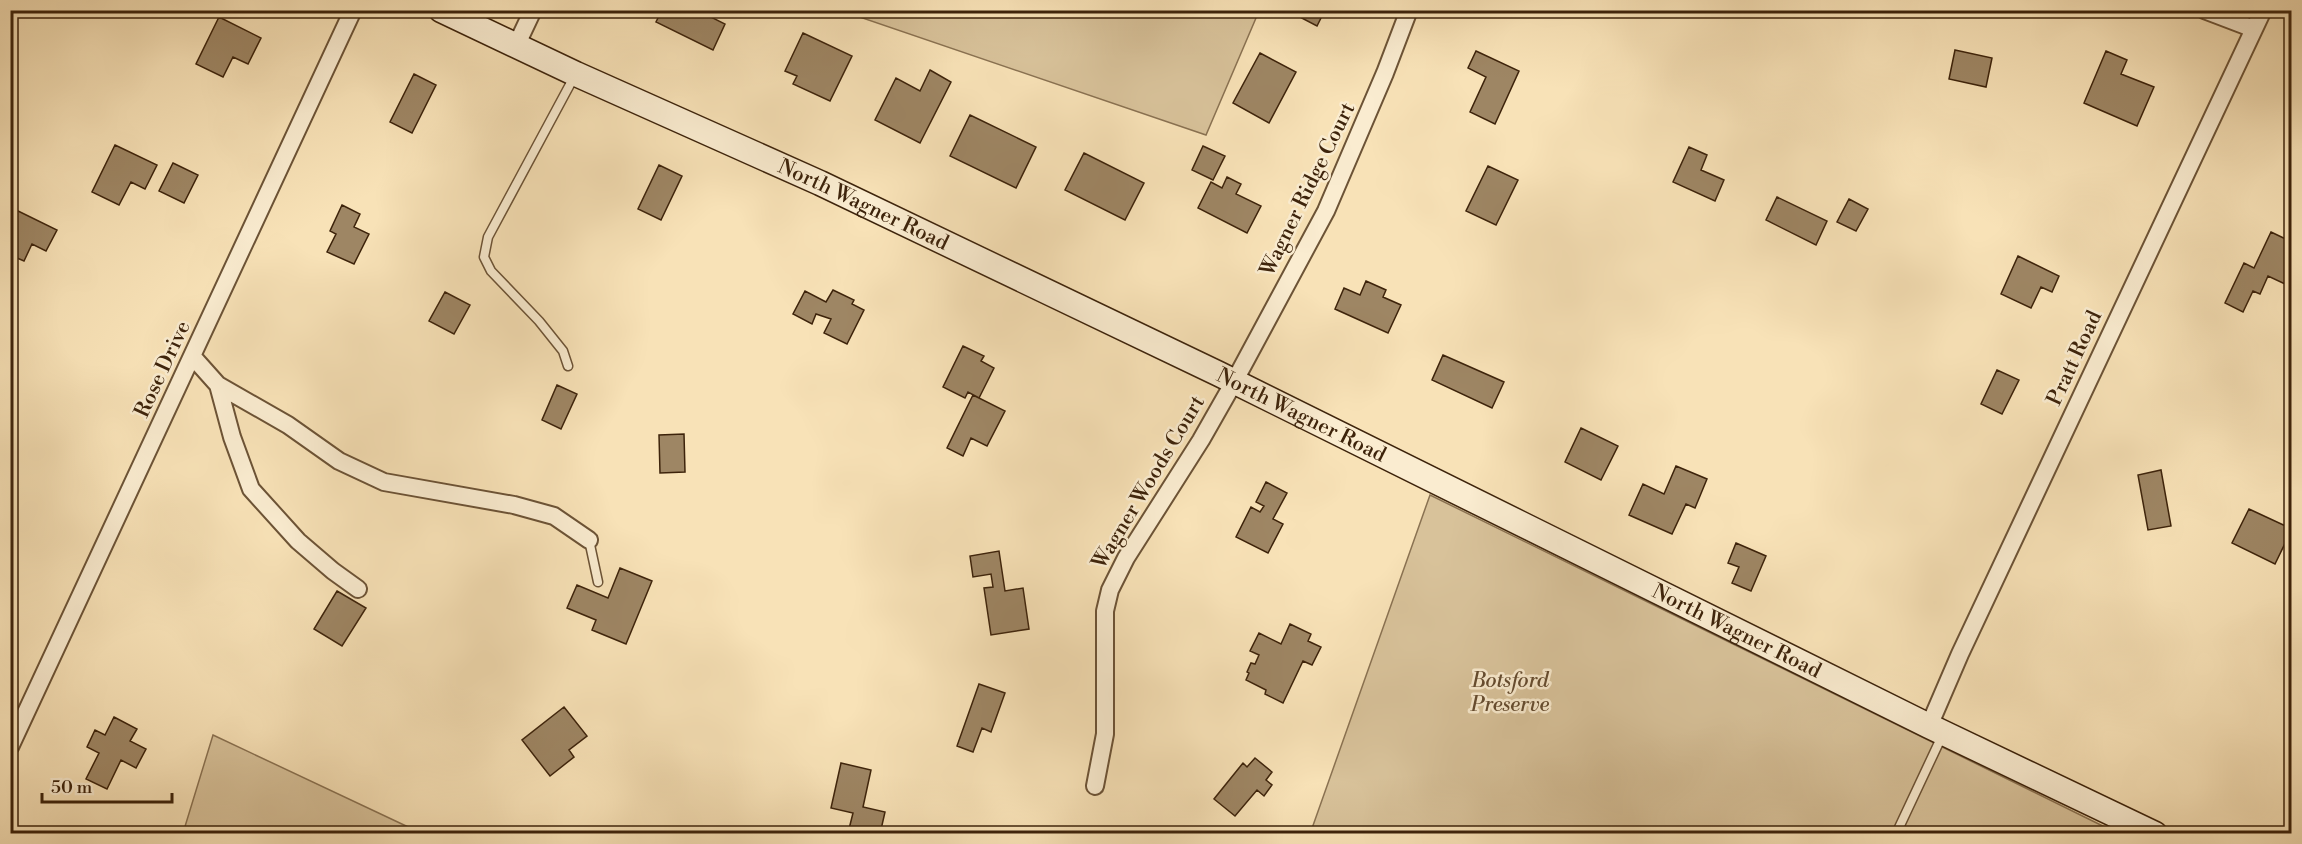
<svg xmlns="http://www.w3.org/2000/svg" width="2302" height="844" font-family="'Libre Bodoni',serif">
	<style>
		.green { fill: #d8c29a; stroke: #8a7252; stroke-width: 1.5 }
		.building { fill: #9e8664; stroke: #3d230b; stroke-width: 1.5 }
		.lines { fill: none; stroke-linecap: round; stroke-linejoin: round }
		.lane-casing { stroke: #6c5336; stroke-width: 11 }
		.street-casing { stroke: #6c5336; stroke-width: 20 }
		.secondary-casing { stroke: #3d230b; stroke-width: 27 }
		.lane { stroke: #faecd0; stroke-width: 8 }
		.street { stroke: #faecd0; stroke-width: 16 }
		.secondary { stroke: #faecd0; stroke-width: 24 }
		.labels { text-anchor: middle; stroke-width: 5; stroke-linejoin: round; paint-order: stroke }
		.street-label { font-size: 21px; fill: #3d230b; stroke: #faecd0 }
		.park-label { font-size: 21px; font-style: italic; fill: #644b2f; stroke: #faecd0 }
	</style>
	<rect width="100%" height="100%" fill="#f8e2b7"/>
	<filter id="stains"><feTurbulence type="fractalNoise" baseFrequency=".00333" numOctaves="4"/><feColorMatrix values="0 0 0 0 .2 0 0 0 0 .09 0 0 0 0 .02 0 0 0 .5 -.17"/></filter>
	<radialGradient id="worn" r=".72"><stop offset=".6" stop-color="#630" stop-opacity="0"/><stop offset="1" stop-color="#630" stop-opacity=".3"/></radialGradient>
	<!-- green -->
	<path class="green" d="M842 11V10L1259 11 1206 135Z
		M1430 495 2117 833 1310 834Z
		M213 735 421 833H183Z"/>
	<!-- building -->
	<path class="building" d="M662 10H697L725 24 713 50 656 22Z
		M1297 10H1325L1317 26 1294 14Z
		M219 17 261 38 248 64 233 57 223 77 196 64Z
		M803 33 852 56 830 101 793 84 797 76 785 71Z
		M1955 50 1992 58 1986 87 1949 79Z
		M1476 51 1519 71 1495 124 1470 112 1486 77 1468 68Z
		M2106 51 2127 60 2121 74 2154 87 2137 126 2084 103Z
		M1260 53 1296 72 1269 123 1233 103Z
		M930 70 951 82 920 143 875 120 896 78 920 91Z
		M414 74 436 85 412 133 390 122Z
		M970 115 1036 147 1016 188 950 156Z
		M115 145 157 165 145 189 131 182 119 205 92 192Z
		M1203 146 1225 156 1213 180 1192 170Z
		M1689 147 1707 155 1701 170 1724 180 1715 201 1673 182Z
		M1084 153 1144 183 1125 220 1065 190Z
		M173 163 198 175 184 203 159 191Z
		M659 165 682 176 661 220 638 209Z
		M1488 166 1518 180 1496 225 1466 211Z
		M1227 177 1241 184 1236 194 1261 206 1247 233 1198 208 1211 182 1222 188Z
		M1777 197 1827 221 1816 245 1766 220Z
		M1849 199 1868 209 1856 231 1837 222Z
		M342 205 360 214 354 227 369 234 354 264 327 252 336 234 330 231Z
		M14 209 57 230 46 251 32 244 24 261 10 255V216Z
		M2271 232 2292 242V270L2285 284 2268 276 2260 294 2253 291 2243 312 2225 303 2244 263 2254 268Z
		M2018 256 2059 276 2052 292 2041 287 2031 308 2001 294Z
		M1366 281 1386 290 1383 297 1401 305 1388 333 1335 309 1344 288 1360 295Z
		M833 290 854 300 852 304 864 310 847 344 824 333 831 319 816 314 812 324 793 314 805 291 826 302Z
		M445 292 470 305 454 334 429 321Z
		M963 346 984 356 981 361 994 368 979 398 968 392 965 398 943 387Z
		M1443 355 1504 382 1492 408 1432 380Z
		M1997 370 2019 380 2002 414 1981 404Z
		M557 385 577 394 561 429 542 420Z
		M973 395 1005 411 987 446 971 438 963 456 947 448Z
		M1581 428 1618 446 1601 480 1565 462Z
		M684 434 685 472 660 473 659 435Z
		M1676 466 1707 479 1695 508 1686 504 1672 534 1629 515 1643 484 1664 494Z
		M2161 470 2171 526 2148 530 2138 475Z
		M1266 482 1287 493 1273 519 1283 524 1268 553 1236 537 1251 507 1260 512 1264 506 1256 502Z
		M2249 509 2292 529 2275 564 2232 543Z
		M1736 543 1766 556 1751 591 1732 583 1739 567 1728 563Z
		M999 551 1005 591 1023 588 1029 629 991 635 984 588 993 587 991 574 973 577 970 556Z
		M620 568 652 581 626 644 592 630 596 620 567 608 577 585 608 598Z
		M337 591 366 608 342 646 314 629Z
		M1290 624 1311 634 1308 641 1321 647 1312 665 1303 661 1283 703 1265 694 1266 690 1246 680 1249 673 1247 672 1251 663 1255 664 1259 655 1250 651 1259 633 1281 644Z
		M979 684 1005 693 991 732 982 728 973 752 957 746Z
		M564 707 587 736 569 750 574 757 550 776 522 740Z
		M114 717 137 729 130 741 146 749 136 768 121 760 107 789 86 779 99 753 87 747 95 730 105 735Z
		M1255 758 1272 772 1266 780 1272 785 1264 796 1257 790 1235 816 1214 799 1243 763 1247 767Z
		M841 763 871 770 863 807 885 812 880 834 849 829 853 813 831 808Z"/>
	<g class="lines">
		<!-- lane casing -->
		<g class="lane-casing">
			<path id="lane" d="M568 366 563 351 539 321 491 271 484 257 488 237 574 77
				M589 540 598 582
				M1896 834 1942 736"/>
		</g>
		<!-- street casing -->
		<g class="street-casing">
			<path id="street" d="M2204 10 2254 29
				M516 46 533 10
				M193 357 218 385 232 437 251 489 298 541 333 571 358 589
				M218 385 288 425 339 461 384 482 514 505 554 516 589 540
				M1929 726 1960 654 2263 10
				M10 747 353 10
				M1095 786 1105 734V611L1110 590 1126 558 1201 440 1234 382 1326 211 1385 73 1409 10"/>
		</g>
		<!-- secondary casing -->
		<g class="secondary-casing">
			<g id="secondary">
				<path id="s1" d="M441 10 576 74 820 183 1219 374 1929 726 2155 834"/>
			</g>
		</g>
		<!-- lane -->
		<use href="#lane" class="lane"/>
		<!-- street -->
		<use href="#street" class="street"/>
		<!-- secondary -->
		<use href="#secondary" class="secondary"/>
	</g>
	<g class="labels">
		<!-- street labels -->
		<g class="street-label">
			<text transform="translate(1307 189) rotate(-64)" y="7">Wagner Ridge Court</text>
			<text dy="7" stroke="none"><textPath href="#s1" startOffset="465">North Wagner Road</textPath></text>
			<text transform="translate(2074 358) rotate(-65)" y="7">Pratt Road</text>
			<text transform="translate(162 369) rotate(-65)" y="7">Rose Drive</text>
			<text dy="7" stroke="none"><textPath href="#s1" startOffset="951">North Wagner Road</textPath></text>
			<text transform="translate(1148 482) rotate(-59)" y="7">Wagner Woods Court</text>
			<text dy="7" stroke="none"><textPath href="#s1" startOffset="1437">North Wagner Road</textPath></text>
		</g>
		<!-- park labels -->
		<g class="park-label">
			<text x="1510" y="687">Botsford<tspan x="1510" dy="24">Preserve</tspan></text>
		</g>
	</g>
	<!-- margin -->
	<rect width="2302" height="844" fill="none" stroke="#f8e2b7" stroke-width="36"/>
	<rect x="12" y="12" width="2278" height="820" fill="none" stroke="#3d230b" stroke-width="3"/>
	<rect x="18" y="18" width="2266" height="808" fill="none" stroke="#3d230b" stroke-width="1.5"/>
	<!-- scale -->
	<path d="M42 793v9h130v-9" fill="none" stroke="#3d230b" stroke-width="3"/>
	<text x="51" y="793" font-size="18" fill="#3d230b" stroke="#faecd0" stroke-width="4.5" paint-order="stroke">50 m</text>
	<rect width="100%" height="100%" filter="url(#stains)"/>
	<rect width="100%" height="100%" fill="url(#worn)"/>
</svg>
